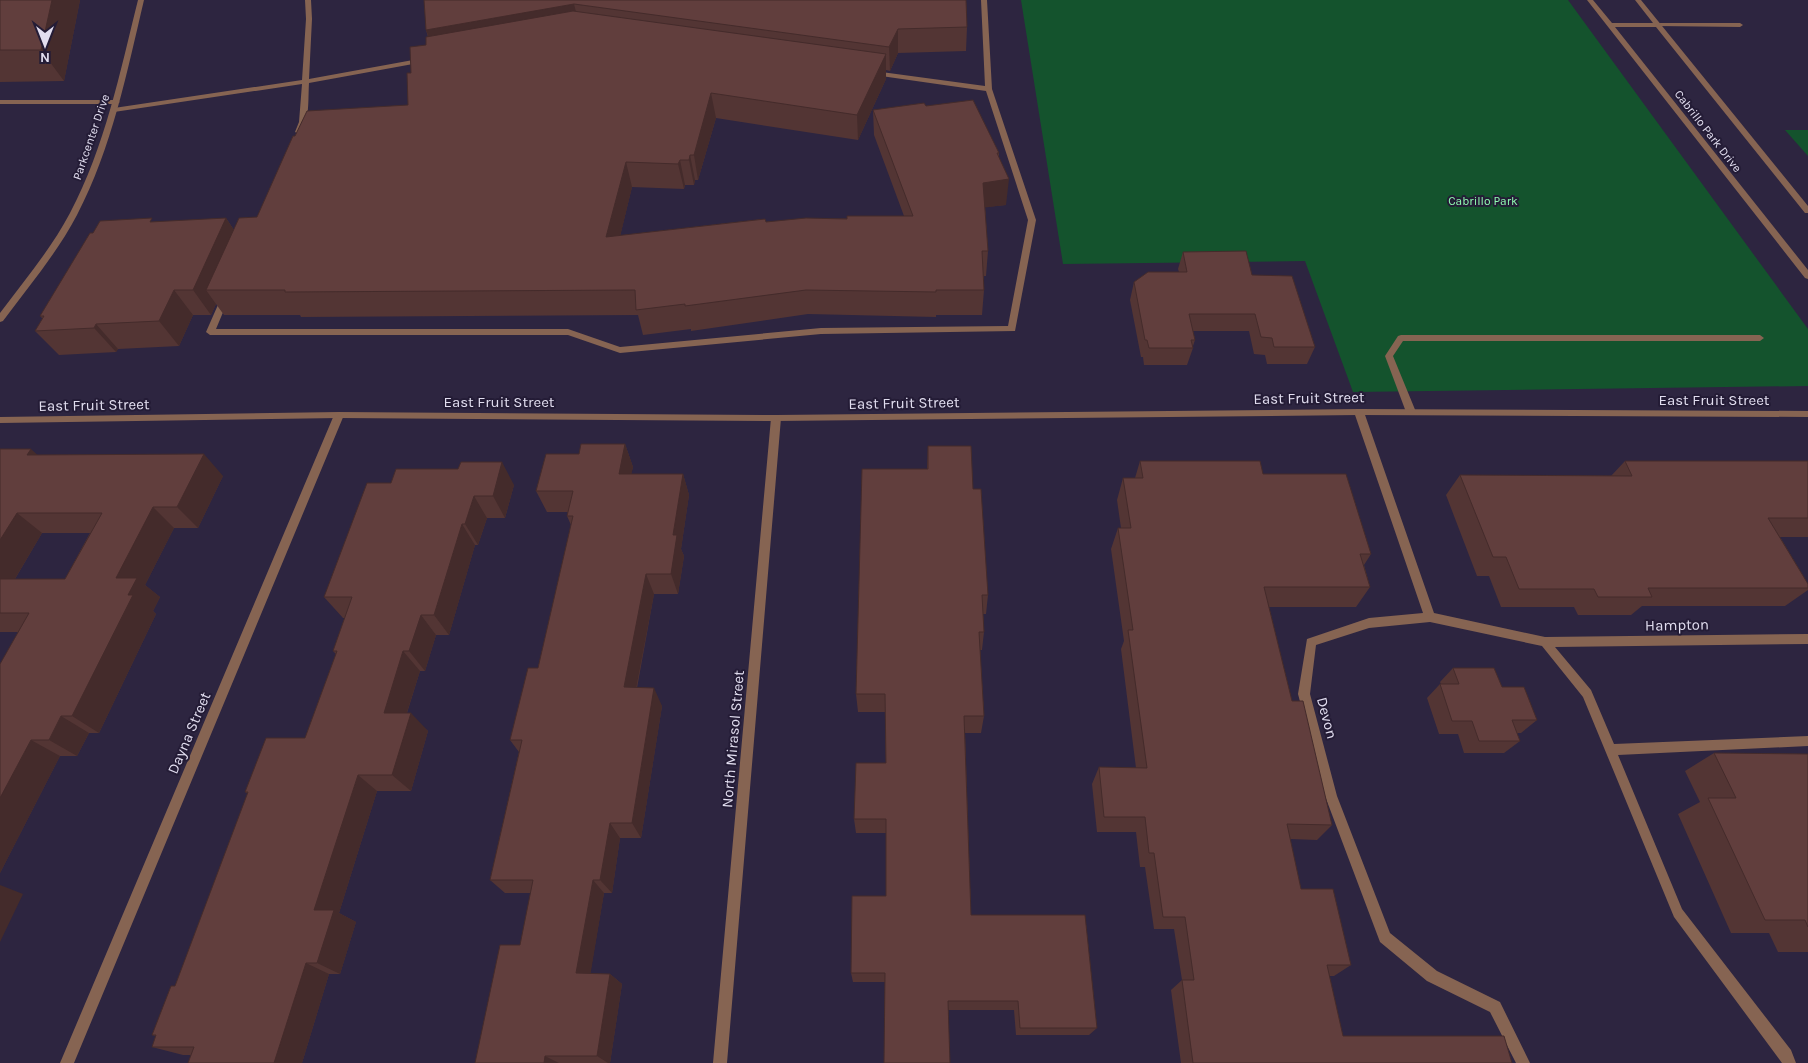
<svg xmlns="http://www.w3.org/2000/svg" width="1808" height="1063" font-family="Karla,sans-serif">
	<style>
		.green { fill: #14532d }
		.lines { fill: none; stroke-linecap: round; stroke-linejoin: round }
		.service { fill: #866452; fill-rule: evenodd }
		.minor { fill: #866452; fill-rule: evenodd }
		.tertiary { fill: #866452; fill-rule: evenodd }
		.wall { fill: #533534; fill-rule: evenodd }
		.shaded-wall { fill: #442b2b }
		.building { fill: #613e3d; stroke: #442b2b }
		.labels { text-anchor: middle; stroke-width: 4; stroke-linejoin: round; paint-order: stroke }
		.far-street-label { font-size: 12px; fill: #e2def0; stroke: #241c36 }
		.far-park-label { font-size: 12px; fill: #91fdb2; stroke: #241c36 }
		.street-label { font-size: 15px; fill: #e2def0; stroke: #241c36 }
	</style>
	<rect width="100%" height="100%" fill="#2d2540"/>
	<!-- green -->
	<path class="green" d="M1021 0H1568L1808 329V386L1353 392 1305 261 1063 264Z
		M1785 130H1808V156Z"/>
	<g class="lines">
		<!-- service -->
		<path class="service" d="M305 0H311L312 19 309 79 424 58 427 60 424 62 309 83C308 96 310 128 299 134L295 132 299 122 302 84 114 112 110 110 114 108 302 80 306 19Z
			M981 0H987L992 89 1036 220 1015 331 821 334 620 353 568 335H210L206 332 221 298 225 295 229 298 216 329H568L620 347 821 328 1008 326 1028 220 986 91 874 75 871 73 874 71 985 86Z
			M1659 23H1740L1743 25 1740 27 1657 26 1656 25Z
			M0 100H116L120 102 116 104H0Z
			M1401 335H1760L1764 338 1760 341H1403L1393 356 1416 412 1411 415 1406 412 1385 356 1398 336Z"/>
		<!-- minor -->
		<path class="minor" d="M138 0H144C127 72 112 148 77 215 57 253 29 286 3 321L0 322V313C24 281 51 249 70 213 105 147 120 72 138 0Z
			M1359 409 1364 412 1434 613 1545 637 1808 634V644L1555 647 1591 690 1614 744 1808 736V746L1618 755 1682 909 1791 1050 1796 1063H1782L1674 917 1583 697 1542 646 1430 622 1369 628 1316 645 1310 694 1337 796 1390 933 1437 971 1500 1002 1530 1063H1516L1490 1012 1427 981 1380 942 1325 796 1298 694 1307 639 1369 618 1423 613 1354 412Z
			M339 412 344 415 74 1063H60L334 415Z
			M776 415 781 418 727 1063H713L771 418Z"/>
		<!-- tertiary -->
		<path class="tertiary" d="M1587 0H1593L1612 23H1653L1635 0H1641L1808 206V213H1805L1656 27H1615L1808 270V279L1805 278Z
			M1359 409 1808 411V417L1359 415 776 421 339 418 0 423V417L339 412 776 415Z"/>
	</g>
	<!-- wall -->
	<path class="wall" d="M0 0H80L64 81 0 82Z
		M424 0H966L967 27 966 51 898 53 890 71 886 70V79L858 140 716 118 698 180H695L694 185H685L684 189 632 187 620 236 766 222 904 216 874 135 873 110 926 106 999 153V158L1006 205 985 207 988 251 986 276H984V290L982 315H936V317L808 314 691 331V329L643 335 638 315 301 317 300 315H224L216 304 211 315H193L179 346 118 349 116 352 59 355 35 331 43 319 40 316 155 222 226 218 234 230 257 217 295 136 408 105 411 73 426 45 428 37 426 30Z
		M1183 252 1252 275 1315 347 1307 364H1267L1265 355 1254 354 1249 331H1193L1195 340 1193 346V348L1187 365H1144L1143 357H1141L1130 300 1134 282 1179 272 1178 269Z
		M625 444 633 467 631 474H683L689 495 681 549 684 556 678 594H654L637 688 662 706 641 838H620L612 893H604L590 974H610L622 984 610 1063H475L520 945 531 893H505L490 880 519 752 510 740 538 668 571 525 567 516 568 512H547L536 491 579 454Z
		M928 446 973 489 988 595 986 614H983L984 632 982 650H980L984 716 981 733H965L971 915 1097 1028 1089 1035H1016L1014 1010H948L885 982H853L851 973 886 896V833H856L854 819 886 763 885 712H858L856 694 927 469Z
		M0 449 38 455 223 476 198 528H174L145 585 160 597 153 611 156 614 99 733H89L77 756H60L0 873 18 632H0ZM42 533H90L65 579H15Z
		M1140 461 1263 474 1371 554 1364 565 1370 587 1356 607H1269L1292 701 1332 825 1317 840 1290 839 1301 889 1351 965 1334 976H1329L1343 1036 1512 1063H1181L1171 990 1182 980 1174 929H1154L1145 867H1140L1136 832H1097L1092 784 1099 767 1136 768 1121 649 1124 641 1111 549 1118 528H1121L1117 500 1123 478H1135Z
		M1625 461H1808V537H1780L1808 584V590L1785 606H1642L1631 615H1578L1574 607H1501L1489 576H1477L1446 495 1460 475 1611 476Z
		M458 469 514 485 505 518H487L478 545H475L449 635H436L425 671H420L407 713 428 731 411 791H377L339 913 356 922 340 974H329L302 1063H188L191 1055H183L152 1047 156 1036 152 1035 175 986 248 794 245 792 305 738 336 654 333 651 345 618H343L324 597 391 483Z
		M1453 668 1502 687 1537 720 1521 733H1517L1520 741 1504 753H1464L1458 734H1439L1427 698 1440 684H1441L1440 682Z
		M1714 753 1808 754V952H1778L1769 933H1731L1678 814 1700 802 1685 771Z"/>
	<!-- shaded-wall -->
	<path class="shaded-wall" d="M52 0H80L64 81 41 50Z
		M574 4 580 28 435 54 426 30Z
		M898 29V53L890 71 889 47Z
		M886 54V79L858 140 857 115Z
		M711 93 716 118 698 180 694 155Z
		M690 155 695 180 694 185 689 160Z
		M680 160 685 185 684 189 678 164Z
		M626 162 632 187 614 262 606 237Z
		M1009 179 1006 205 981 208 983 183Z
		M226 218 243 244 206 290 216 304 211 315 193 290Z
		M174 290 193 315 179 346 159 321Z
		M96 324 118 349 116 352 94 328Z
		M625 444 633 467 627 495 619 474Z
		M31 449 55 471 27 455Z
		M204 454 223 476 198 528 177 507Z
		M502 462 514 485 505 518 493 496Z
		M683 474 689 495 681 549 684 556 678 594 671 574 673 535Z
		M474 496 487 518 478 545 465 524Z
		M153 507 174 528 145 585 160 597 153 611 156 614 99 733 72 716 128 595 116 578Z
		M17 513 42 533 3 599 0 596V540Z
		M462 524 475 545 449 635 434 615Z
		M646 574 654 594 633 705 624 687Z
		M421 615 436 635 425 671 409 651Z
		M403 651 420 671 401 731 384 713Z
		M654 688 662 706 641 838 632 823Z
		M411 713 428 731 411 791 392 775Z
		M61 716 89 733 77 756 49 740Z
		M31 740 60 756 0 873V798Z
		M358 775 377 791 339 913 356 922 340 974 317 963 314 910Z
		M610 823 620 838 612 893 600 880Z
		M593 880 604 893 589 983 576 973Z
		M0 885 23 894 0 942Z
		M306 963 329 974 302 1063H274Z
		M610 974 622 984 610 1063H608L597 1056Z
		M545 1056 559 1063H544Z"/>
	<!-- building -->
	<path class="building" d="M0 0H52L41 50H0Z
		M424 0H966L967 27 898 29 889 47 574 4 426 30Z
		M573 11 886 54 857 115 711 93 694 155H690L689 160H680L678 164 626 162 606 237 765 219 766 222 806 218 847 219V216H913L873 110 924 103 926 106 973 100 999 153H997L1009 179 983 183 988 251H982L984 290H936V292L806 290 685 306V304L636 310 635 290 285 292V290H206L239 218 257 217 293 136H295L307 111 408 105 407 73H411L410 47 426 45V37Z
		M152 218 150 222 226 218 193 290H174L159 321 96 324 94 328 35 331 44 316H40L90 233H93L100 221Z
		M1246 251 1252 275 1292 276 1315 347H1274L1272 338 1261 337 1255 314H1189L1195 340H1191L1193 348H1149L1147 340H1145L1134 282 1148 272H1187L1183 252Z
		M581 444H625L619 474H683L673 535H677L671 574H646L624 687 654 688 632 823H610L600 880H593L576 973 610 974 597 1056H545L544 1063H475L500 945H520L533 880H490L522 740H510L528 668H538L573 516H567L573 491H536L546 454H579Z
		M928 446H971L973 489H981L988 595H982L984 632H979L984 716H964L971 915H1085L1097 1028H1020L1018 1001H948L950 1063H884L885 973H851L852 896H886V819H854L856 763H886L885 694H856L862 469H928Z
		M0 449H31L27 455 204 454 177 507H153L116 578H137L128 595H133L72 716H61L49 740H31L0 798V664L29 613H0V579H65L102 513H17L0 540Z
		M1140 461H1260L1263 474H1346L1371 554H1360L1370 587H1264L1292 701H1303L1332 825 1287 824 1301 889H1333L1351 965H1327L1343 1036H1504L1512 1063H1193L1182 980H1194L1185 917H1163L1154 853H1149L1145 817H1104L1099 767 1147 768 1128 630H1133L1118 528H1131L1123 478H1143Z
		M1625 461H1808V518H1768L1808 584V588H1648L1652 597H1598L1594 589H1519L1506 557H1493L1460 475 1632 476Z
		M461 462H502L493 496H474L465 524H462L434 615H421L409 651H403L384 713H411L392 775H358L314 910H334L317 963H306L274 1063H188L194 1047H152L156 1035H152L171 986H175L248 792H245L266 738H305L337 651H333L352 597H324L367 483H391L396 469H458Z
		M1453 668H1494L1502 687H1524L1537 720H1512L1520 741H1479L1472 721H1452L1440 684H1459Z
		M1714 753 1808 754V927L1805 920H1765L1708 798H1736Z"/>
	<g class="labels">
		<!-- far-street labels -->
		<g class="far-street-label">
			<text transform="translate(1708 131) rotate(52)" y="4">Cabrillo Park Drive</text>
			<text transform="translate(91 137) rotate(-71)" y="4">Parkcenter Drive</text>
		</g>
		<!-- far-park labels -->
		<g class="far-park-label">
			<text x="1483" y="205">Cabrillo Park</text>
		</g>
		<!-- street labels -->
		<g class="street-label">
			<text transform="translate(1309 398) rotate(-1)" y="5">East Fruit Street</text>
			<text x="1714" y="405">East Fruit Street</text>
			<text x="499" y="407">East Fruit Street</text>
			<text transform="translate(904 403) rotate(-1)" y="5">East Fruit Street</text>
			<text transform="translate(94 405) rotate(-1)" y="5">East Fruit Street</text>
			<text transform="translate(1677 625) rotate(-1)" y="5">Hampton</text>
			<text transform="translate(1327 718) rotate(75)" y="5">Devon</text>
			<text transform="translate(189 733) rotate(-67)" y="5">Dayna Street</text>
			<text transform="translate(733 739) rotate(-85)" y="5">North Mirasol Street</text>
		</g>
	</g>
	<!-- north arrow -->
	<g transform="translate(45 45) rotate(180)" stroke="#241c36" stroke-width="4" paint-order="stroke">
	<path d="M0-4L9 19L0 12L-9 19Z" fill="#e2def0"/>
	<text y="-8" font-size="14" font-weight="bold" text-anchor="middle" fill="#e2def0">N</text>
	</g>
</svg>
